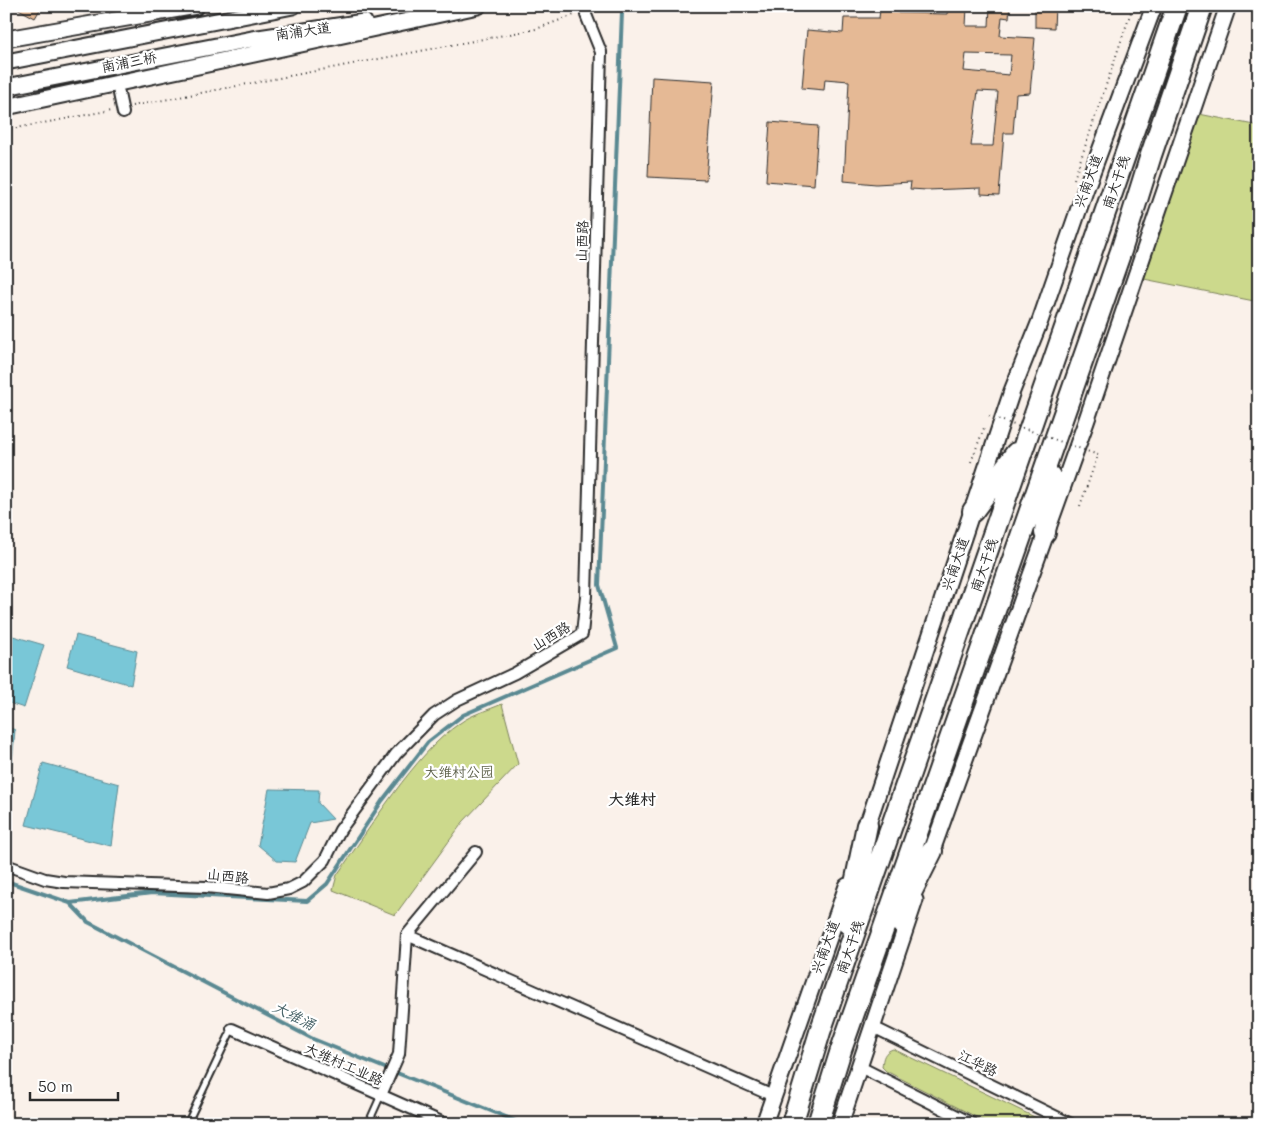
<svg xmlns="http://www.w3.org/2000/svg" width="1265" height="1130" font-family="Mali,'LXGW WenKai TC',sans-serif">
	<style>
		.green { fill: #ccd98c; stroke: #7c825c }
		.water { fill: #79c7d7; stroke: #5a8992 }
		.lines { fill: none; stroke-linecap: round; stroke-linejoin: round }
		.stream { stroke: #5a8992; stroke-width: 4 }
		.building { fill: #e5b995; stroke: #2b2b2b; fill-rule: evenodd }
		.lane-casing { stroke: #2b2b2b; stroke-width: 9 }
		.street-casing { stroke: #2b2b2b; stroke-width: 14 }
		.secondary-casing { stroke: #2b2b2b; stroke-width: 19 }
		.highway-casing { stroke: #2b2b2b; stroke-width: 24 }
		.path { stroke: #2b2b2b; stroke-width: 2; stroke-dasharray: 1 4; stroke-linecap: butt }
		.lane { stroke: #fff; stroke-width: 5 }
		.street { stroke: #fff; stroke-width: 10 }
		.secondary { stroke: #fff; stroke-width: 15 }
		.highway { stroke: #fff; stroke-width: 20 }
		.path-bridge { stroke: #2b2b2b; stroke-width: 2; stroke-dasharray: 1 4; stroke-linecap: butt }
		.labels { text-anchor: middle; stroke-width: 4.5; stroke-linejoin: round; paint-order: stroke }
		.street-label { font-size: 14px; fill: #2b2b2b; stroke: #fff }
		.park-label { font-size: 14px; fill: #5b5f48; stroke: #fff }
		.water-label { font-size: 15px; font-style: italic; fill: #466267; stroke: #fff }
		.quarter-label { font-size: 16px; font-weight: bold; fill: #2b2b2b; stroke: #fff }
	</style>
	<rect width="100%" height="100%" fill="#faf1ea"/>
	<filter id="ink" filterUnits="userSpaceOnUse"><feTurbulence type="fractalNoise" baseFrequency=".02" numOctaves="2"/><feDisplacementMap in="SourceGraphic" scale="10" xChannelSelector="R" yChannelSelector="G"/><feConvolveMatrix kernelMatrix="1 2 1 2 8 2 1 2 1" color-interpolation-filters="sRGB"/></filter>
	<g filter="url(#ink)">
		<!-- green -->
		<path class="green" d="M1199 114 1259 126V302L1144 279Z
			M502 704 518 764 463 822 395 915 333 890 337 875C369 830 415 753 460 723 472 714 489 710 502 704Z
			M893 1049 1049 1124H990L886 1071 882 1067C883 1057 884 1052 893 1049Z"/>
		<!-- water -->
		<path class="water" d="M6 634 44 645 24 708 6 702Z
			M76 635 137 651 131 685 67 666Z
			M6 726 15 730 11 773 6 786Z
			M43 763 119 784 111 846 26 825Z
			M269 789 319 790 318 803 333 819 310 823 295 862 277 861 258 845Z"/>
		<g class="lines">
			<!-- stream -->
			<path class="stream" d="M6 881 70 903 152 893 307 901 327 884 382 801 428 742 463 715 617 648 599 585 622 12
				M70 903 88 922 313 1039 523 1124"/>
		</g>
		<!-- building -->
		<path class="building" d="M13 6H42L35 18Z
			M948 6 967 7 966 26H989L990 6H1010L1009 18 1002 17 1000 36 1035 38 1030 93 1016 94 1013 133H1004L999 195 981 194V188L927 190 910 189 911 182 876 184 844 181 849 81 825 79 824 90 802 88 807 30 843 33 844 18H879L880 10 898 9V13L947 14ZM966 54 1011 55 1009 75 964 71ZM978 91 998 92 993 146H971Z
			M1035 6H1055L1054 28 1035 27Z
			M652 77 714 81 706 180 648 177Z
			M770 122 818 126 814 185 766 181Z"/>
		<g class="lines">
			<!-- lane casing -->
			<g class="lane-casing">
				<path id="lane" d="M187 1124 232 1029
					M368 1124 381 1095"/>
			</g>
			<!-- street casing -->
			<g class="street-casing">
				<path id="street" d="M117 84 123 113
					M6 865 45 879 64 882 206 887 268 893 289 889 303 882 325 860 340 830 396 754 434 715 457 700 515 673 582 634 586 596 601 52 586 15V6
					M407 935 773 1096
					M873 1027 1071 1124
					M232 1029 446 1124
					M860 1067 973 1124
					M381 1095 399 1054 407 935 476 852"/>
			</g>
			<!-- secondary casing -->
			<g class="secondary-casing">
				<path id="secondary" d="M6 39 196 6
					M6 62 293 6
					M6 87 252 39 364 22
					M6 107 478 6
					M864 835 1012 391 1040 321 1085 191 1154 6
					M929 859 1086 422 1228 6
					M764 1124 847 886
					M840 1124 915 900"/>
			</g>
			<!-- highway casing -->
			<g class="highway-casing">
				<path id="highway" d="M973 511 1016 453
					M1045 533 1050 476
					M897 921 932 851
					M847 923 867 825
					M792 1124 820 1032 1177 6
					M818 1124 841 1050 1121 251 1151 155 1202 6"/>
			</g>
			<!-- path -->
			<path class="path" d="M596 10 616 6
				M132 106 536 29 574 15
				M6 130 112 110
				M1074 179 1133 6
				M971 462 984 428
				M1080 506 1098 455"/>
			<!-- lane -->
			<use href="#lane" class="lane"/>
			<!-- street -->
			<use href="#street" class="street"/>
			<!-- secondary -->
			<use href="#secondary" class="secondary"/>
			<!-- highway -->
			<use href="#highway" class="highway"/>
			<!-- path-bridge -->
			<path class="path-bridge" d="M989 416 1098 455"/>
		</g>
	</g>
	<g class="labels">
		<!-- street labels -->
		<g class="street-label">
			<text transform="translate(303 31) rotate(-8)" y="5">南浦大道</text>
			<text transform="translate(129 62) rotate(-11)" y="5">南浦三桥</text>
			<text transform="translate(1088 181) rotate(-70)" y="5">兴南大道</text>
			<text transform="translate(1116 182) rotate(-71)" y="5">南大干线</text>
			<text transform="translate(582 241) rotate(-88)" y="5">山西路</text>
			<text transform="translate(955 564) rotate(-71)" y="5">兴南大道</text>
			<text transform="translate(984 565) rotate(-71)" y="5">南大干线</text>
			<text transform="translate(551 636) rotate(-31)" y="5">山西路</text>
			<text transform="translate(228 876) rotate(6)" y="5">山西路</text>
			<text transform="translate(825 947) rotate(-70)" y="5">兴南大道</text>
			<text transform="translate(850 947) rotate(-71)" y="5">南大干线</text>
			<text transform="translate(978 1063) rotate(26)" y="5">江华路</text>
			<text transform="translate(344 1064) rotate(24)" y="5">大维村工业路</text>
		</g>
		<!-- park labels -->
		<g class="park-label">
			<text x="459" y="777">大维村公园</text>
		</g>
		<!-- water labels -->
		<g class="water-label">
			<text transform="translate(294 1016) rotate(27)" y="5">大维涌</text>
		</g>
		<!-- quarter labels -->
		<g class="quarter-label">
			<text x="632" y="805">大维村</text>
		</g>
	</g>
	<!-- margin -->
	<rect width="1265" height="1130" fill="none" stroke="#fff" stroke-width="25"/>
	<rect x="12" y="12" width="1240" height="1105" fill="none" stroke="#2b2b2b" stroke-width="2" filter="url(#ink)"/>
	<!-- scale -->
	<path d="M30 1092v8h88v-8" fill="none" stroke="#2b2b2b" stroke-width="2.5"/>
	<text x="38" y="1092" font-size="15" fill="#2b2b2b" stroke="#ffffff" stroke-width="4" paint-order="stroke">50 m</text>
</svg>
